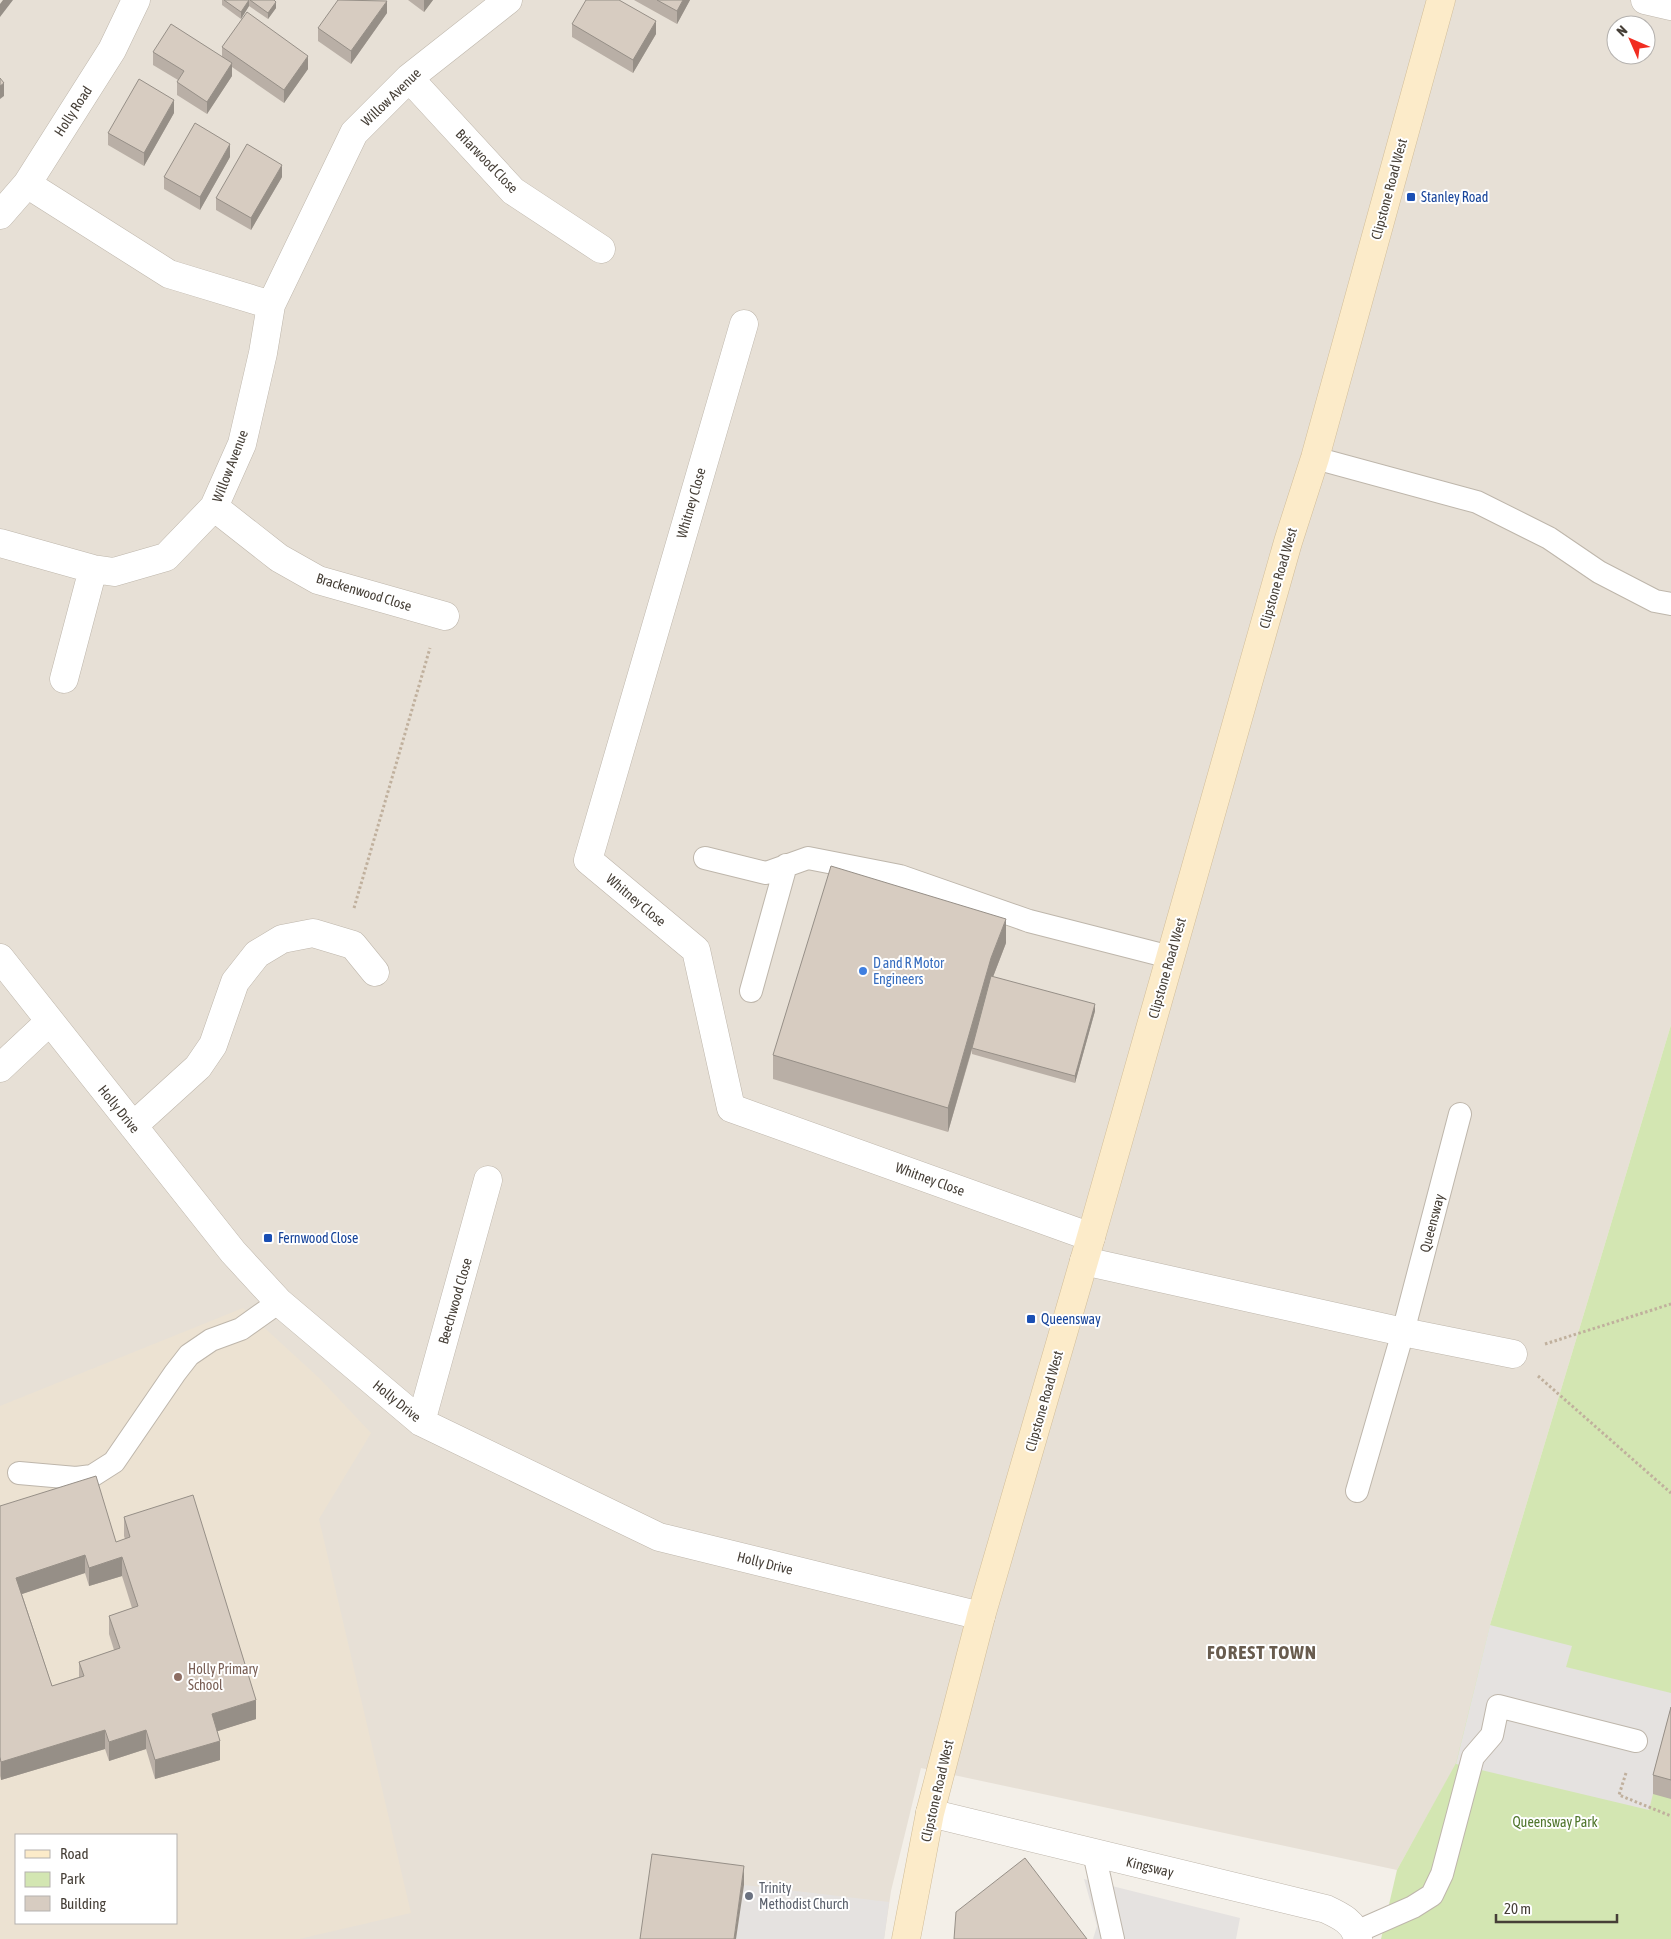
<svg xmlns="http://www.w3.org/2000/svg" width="1671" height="1939" font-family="'Asap Condensed',sans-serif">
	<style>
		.residential { fill: #e7e0d6; fill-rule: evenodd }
		.education { fill: #ece2d2; fill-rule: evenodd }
		.green { fill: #d3e6b2 }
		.parking { fill: #e5e2e0 }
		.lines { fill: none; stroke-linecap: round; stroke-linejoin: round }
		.service-casing { stroke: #beb6ab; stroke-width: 24 }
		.minor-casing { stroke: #beb6ab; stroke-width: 29 }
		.secondary-casing { stroke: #d1bd99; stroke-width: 29 }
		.path { stroke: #c0b09d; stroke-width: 3; stroke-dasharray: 2.5 2.5; stroke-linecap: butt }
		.service { stroke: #fff; stroke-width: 22 }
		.minor { stroke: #fff; stroke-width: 28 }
		.secondary { stroke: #fcebc9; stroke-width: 28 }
		.wall { fill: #b9afa6; fill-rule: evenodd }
		.shaded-wall { fill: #968f87 }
		.building { fill: #d7ccc1; stroke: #968f87; fill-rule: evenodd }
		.transit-dot { fill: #1a4fb4; stroke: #fff; stroke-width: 2 }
		.shop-dot { fill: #3f7fe0; stroke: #fff; stroke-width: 2 }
		.education-dot { fill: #8d6e63; stroke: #fff; stroke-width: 2 }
		.worship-dot { fill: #6b7280; stroke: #fff; stroke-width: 2 }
		.labels { text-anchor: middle; stroke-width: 4; stroke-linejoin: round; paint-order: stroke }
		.street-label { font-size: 14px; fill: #463f37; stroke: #fff }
		.transit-label { font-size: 14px; fill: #164399; stroke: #fff; text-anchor: start }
		.shop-label { font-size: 14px; fill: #366cbe; stroke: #fff; text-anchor: start }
		.education-label { font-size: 14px; fill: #785e54; stroke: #fff; text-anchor: start }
		.park-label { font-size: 14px; fill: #4f762c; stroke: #fff }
		.worship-label { font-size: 14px; fill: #5b616d; stroke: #fff; text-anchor: start }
		.district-label { font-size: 19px; font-weight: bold; letter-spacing: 1px; fill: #695c4e; stroke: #fff }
	</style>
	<rect width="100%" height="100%" fill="#f3efe8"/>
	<!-- residential -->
	<path class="residential" d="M0 0H1671V1025L1490 1625 1456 1764 1397 1870 921 1768 891 1891 884 1939H0ZM1616 25H1646V55H1616ZM16 1835H176V1923H16Z"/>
	<!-- education -->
	<path class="education" d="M243 1308 319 1378 371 1433 319 1519 411 1913 299 1939H0V1406ZM16 1835H176V1923H16Z"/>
	<!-- green -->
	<path class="green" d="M1671 1025V1939H1381L1397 1870 1456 1763 1490 1625Z"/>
	<!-- parking -->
	<path class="parking" d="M1490 1625 1572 1646 1566 1667 1671 1693V1722L1649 1810 1456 1764Z
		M1084 1879 1240 1918 1236 1939H1093L1097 1926Z
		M744 1885 889 1902 884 1939H736Z"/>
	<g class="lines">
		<!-- service casing -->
		<g class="service-casing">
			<path id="service" d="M1315 458 1477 502 1549 538 1599 572 1655 601 1671 604
				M705 858 766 873 808 858 900 876 1029 921 1170 957
				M751 991 786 865
				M19 1473 76 1478 92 1476 114 1462 175 1373 189 1355 211 1340 241 1329 279 1302
				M1357 1491 1403 1332 1460 1114
				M1094 1853 1113 1939
				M1356 1932 1413 1907 1432 1895 1442 1874 1473 1757 1492 1735 1498 1706 1636 1741"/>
		</g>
		<!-- minor casing -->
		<g class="minor-casing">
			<path id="minor" d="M1645 0 1671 6
				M409 78 513 191 601 249
				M27 184 169 274 271 305 354 133 409 78 508 0
				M0 215 27 184 112 50 136 0
				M744 324 588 860 696 950 731 1108 1091 1237
				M214 507 279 558 318 580 445 616
				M0 543 93 569 114 572 166 557 214 507 242 444 263 353 271 305
				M64 679 93 569
				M0 958 233 1252 279 1302 421 1422 659 1537 981 1616
				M0 1068 49 1022
				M133 1126 198 1067 213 1045 235 982 257 954 282 939 313 933 353 945 375 972
				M1084 1261 1403 1332 1513 1354
				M421 1422 488 1180
				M930 1813 1326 1909C1341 1916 1354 1922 1358 1939"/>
		</g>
		<!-- secondary casing -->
		<g class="secondary-casing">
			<path id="secondary" d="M906 1939 930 1813 981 1616 1091 1237 1288 542 1315 458 1441 0"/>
		</g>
		<!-- path -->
		<path class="path" d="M354 908 430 648
			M1545 1344 1671 1304
			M1538 1376 1671 1493
			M1626 1773 1619 1795 1671 1816"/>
		<!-- service -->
		<use href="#service" class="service"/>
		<!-- minor -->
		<use href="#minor" class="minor"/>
		<!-- secondary -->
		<use href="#secondary" class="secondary"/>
	</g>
	<!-- wall -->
	<path class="wall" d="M222 0H274L276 8 268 19 249 6 241 19 222 5Z
		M408 0H433L424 12Z
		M634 0H690L677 24Z
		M387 13 351 64 318 41V28Z
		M572 24 656 34 633 73 572 37Z
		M222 47 308 69 284 103 232 67V76L207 114 177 95V82L178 80 153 65V52L222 56Z
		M174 113 144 166 108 145V133Z
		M230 157 200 210 164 189V177Z
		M282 177 251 230 216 210V198Z
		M1006 943 993 977 1095 1011 1075 1083 972 1054V1050L948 1132 773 1079V1055Z
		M0 1506 116 1542 125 1539 124 1536V1517L256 1719 217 1731 220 1760 155 1779 146 1749 109 1761 105 1749 1 1780 0 1776ZM85 1573 89 1586 122 1576 132 1608 109 1616V1634L114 1650 79 1662V1677L52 1686 22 1594Z
		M1671 1707V1799L1653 1794V1775Z"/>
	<!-- shaded-wall -->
	<path class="shaded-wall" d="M3 0H13L0 17V4Z
		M249 0V6L241 19V12Z
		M424 0H433L424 12Z
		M683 0H690L677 24V11Z
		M387 1V13L351 64V51Z
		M276 2V8L268 19V13Z
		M656 21V34L633 73V60Z
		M308 56V69L284 103V90Z
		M232 63V76L207 114V102Z
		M4 83V96L0 99V86Z
		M174 100V113L144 166V153Z
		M230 144V157L200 210V197Z
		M282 165V177L251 230V218Z
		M1006 919V943L991 982 972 1048 948 1132V1108L991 958Z
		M1095 1004V1011L1075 1083V1076Z
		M85 1555V1573L16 1596V1578Z
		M122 1557V1576L89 1586V1568Z
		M256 1700V1719L212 1733V1714Z
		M105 1730V1749L1 1780V1762Z
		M146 1730V1749L109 1761V1742Z
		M220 1741V1760L155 1779V1760Z
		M744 1866V1885L736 1939H734Z"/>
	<!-- building -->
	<path class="building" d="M224 0H249L241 12Z
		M250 0H274L276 2 268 13Z
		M338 0 387 1 351 51 318 28Z
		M586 0H619L656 21 633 60 572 24Z
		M657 0H683L677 11Z
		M247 12 308 56 284 90 222 47Z
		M171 24 232 63 207 102 177 82 184 71 153 52Z
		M0 78 4 83 0 86Z
		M139 79 174 100 144 153 108 133Z
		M195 123 230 144 200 197 164 177Z
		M247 144 282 165 251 218 216 198Z
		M831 866 1006 919 991 958 948 1108 773 1055Z
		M991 976 1095 1004 1075 1076 972 1048Z
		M96 1476 116 1542 130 1537 124 1517 193 1495 256 1700 212 1714 220 1741 155 1760 146 1730 109 1742 105 1730 1 1762 0 1757V1506ZM85 1555 89 1568 122 1557 138 1606 109 1616 120 1648 79 1662 84 1676 52 1686 16 1578Z
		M1671 1707V1780L1653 1775Z
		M652 1854 744 1866 734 1939H640Z
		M1025 1858 1087 1939H954L956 1912Z"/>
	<!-- markers -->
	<g class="transit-dot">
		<rect x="1406" y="192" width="10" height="10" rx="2.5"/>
		<rect x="263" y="1233" width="10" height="10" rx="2.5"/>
		<rect x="1026" y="1314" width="10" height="10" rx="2.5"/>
	</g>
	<circle class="shop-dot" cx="863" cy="971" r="5"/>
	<circle class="education-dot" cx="178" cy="1677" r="5"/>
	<circle class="worship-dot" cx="749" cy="1896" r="5"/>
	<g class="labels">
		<!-- street labels -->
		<g class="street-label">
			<text transform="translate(391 97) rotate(-44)" y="5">Willow Avenue</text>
			<text transform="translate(73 111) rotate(-57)" y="5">Holly Road</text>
			<text transform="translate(487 161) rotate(46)" y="5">Briarwood Close</text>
			<text transform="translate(1389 189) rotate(-75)" y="5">Clipstone Road West</text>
			<text transform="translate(230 466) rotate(-69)" y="5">Willow Avenue</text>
			<text transform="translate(691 503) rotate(-74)" y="5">Whitney Close</text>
			<text transform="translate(1278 578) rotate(-74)" y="5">Clipstone Road West</text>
			<text transform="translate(364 592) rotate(17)" y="5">Brackenwood Close</text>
			<text transform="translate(636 900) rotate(40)" y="5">Whitney Close</text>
			<text transform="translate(1167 968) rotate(-74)" y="5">Clipstone Road West</text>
			<text transform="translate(119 1109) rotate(51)" y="5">Holly Drive</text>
			<text transform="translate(930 1179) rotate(20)" y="5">Whitney Close</text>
			<text transform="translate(1432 1223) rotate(-75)" y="5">Queensway</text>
			<text transform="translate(455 1301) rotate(-74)" y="5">Beechwood Close</text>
			<text transform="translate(397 1401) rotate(39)" y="5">Holly Drive</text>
			<text transform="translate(1044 1401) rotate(-74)" y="5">Clipstone Road West</text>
			<text transform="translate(765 1563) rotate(14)" y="5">Holly Drive</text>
			<text transform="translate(937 1791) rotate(-77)" y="5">Clipstone Road West</text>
			<text transform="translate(1150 1867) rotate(14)" y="5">Kingsway</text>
		</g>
		<!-- transit labels -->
		<g class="transit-label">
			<text x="1421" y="202">Stanley Road</text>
			<text x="278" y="1243">Fernwood Close</text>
			<text x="1041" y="1324">Queensway</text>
		</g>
		<!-- shop labels -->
		<g class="shop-label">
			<text x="873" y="968">D and R Motor<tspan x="873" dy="16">Engineers</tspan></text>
		</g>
		<!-- education labels -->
		<g class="education-label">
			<text x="188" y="1674">Holly Primary<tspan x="188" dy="16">School</tspan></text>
		</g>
		<!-- park labels -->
		<g class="park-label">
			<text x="1555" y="1827">Queensway Park</text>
		</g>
		<!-- worship labels -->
		<g class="worship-label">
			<text x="759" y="1893">Trinity<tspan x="759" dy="16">Methodist Church</tspan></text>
		</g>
		<!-- district labels -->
		<g class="district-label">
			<text x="1262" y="1659">FOREST TOWN</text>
		</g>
	</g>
	<!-- legend -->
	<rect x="15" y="1834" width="162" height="90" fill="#ffffff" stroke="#b5b2af"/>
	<rect x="25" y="1850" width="25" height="8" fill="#fcebc9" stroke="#b5b2af"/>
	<text x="60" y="1859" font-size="15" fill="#463f37">Road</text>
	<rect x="25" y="1872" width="25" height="15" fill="#d3e6b2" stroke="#b5b2af"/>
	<text x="60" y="1884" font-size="15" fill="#463f37">Park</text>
	<rect x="25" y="1896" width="25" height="15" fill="#d7ccc1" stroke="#b5b2af"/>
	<text x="60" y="1909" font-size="15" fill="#463f37">Building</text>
	<!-- north arrow -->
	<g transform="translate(1631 40) rotate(315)"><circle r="24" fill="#ffffff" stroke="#b5b2af"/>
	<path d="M0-4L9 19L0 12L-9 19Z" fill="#f12d21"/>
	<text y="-8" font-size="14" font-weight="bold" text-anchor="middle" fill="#463f37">N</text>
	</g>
	<!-- scale -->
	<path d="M1496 1914v8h121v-8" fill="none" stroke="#463f37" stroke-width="2.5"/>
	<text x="1504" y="1914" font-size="15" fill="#463f37" stroke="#ffffff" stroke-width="4" paint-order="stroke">20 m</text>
</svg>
